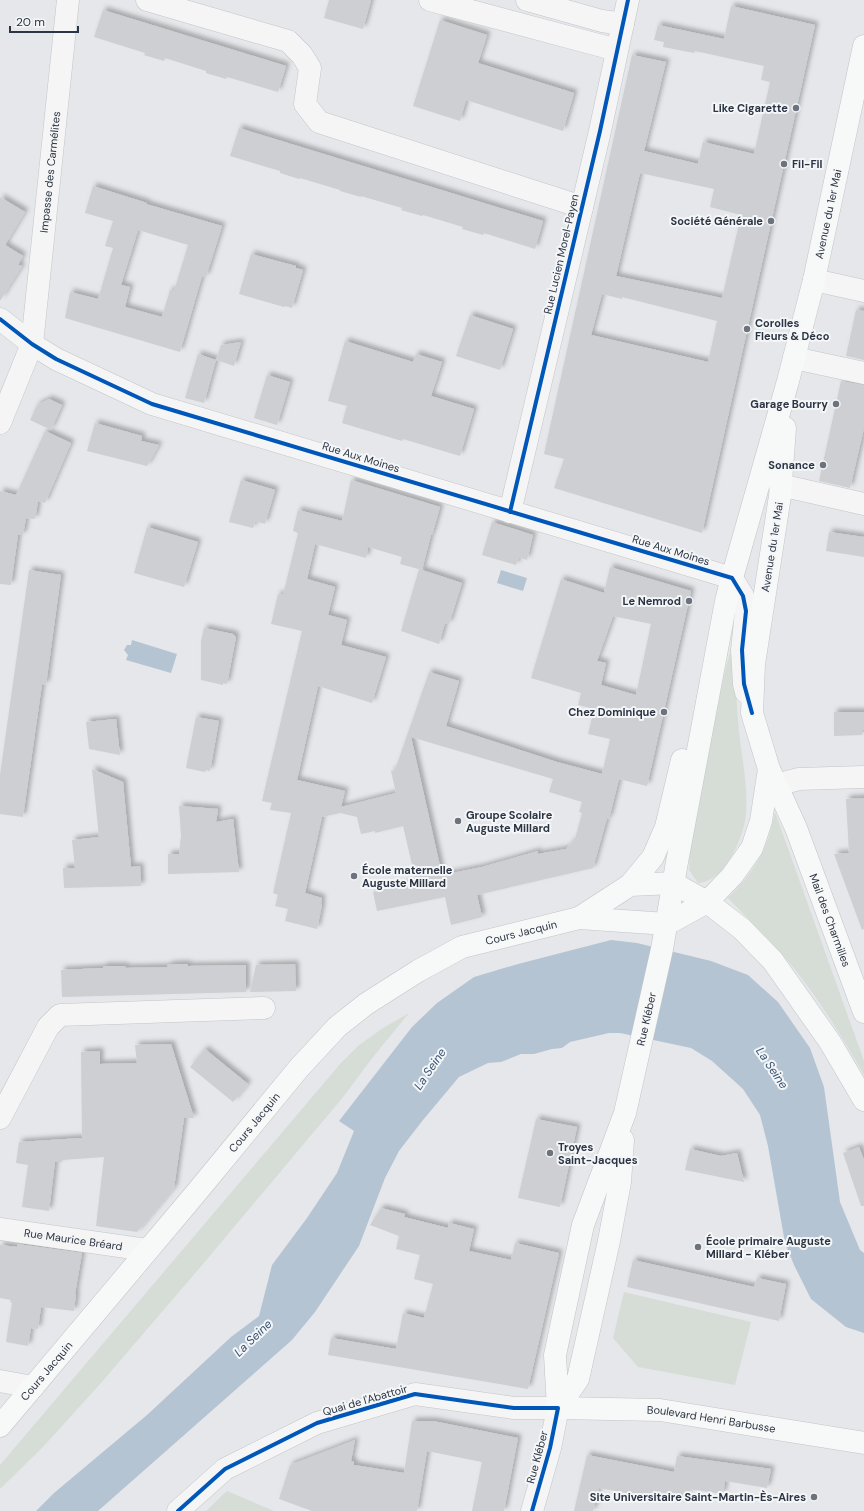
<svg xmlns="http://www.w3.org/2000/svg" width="864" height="1511" font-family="'DM Sans',sans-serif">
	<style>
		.green { fill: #d6ddd6 }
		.water { fill: #b5c4d3 }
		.building { fill: #cdcfd2; fill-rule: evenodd; filter: url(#shadow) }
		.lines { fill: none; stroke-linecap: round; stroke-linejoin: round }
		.minor-casing { stroke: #c3c5c8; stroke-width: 23 }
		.major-casing { stroke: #c2c4c7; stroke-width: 23 }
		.minor { stroke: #f5f5f6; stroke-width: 22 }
		.major { stroke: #f7f8f8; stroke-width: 22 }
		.cycleway-casing { stroke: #f4f6f8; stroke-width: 6 }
		.cycleway { stroke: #0057b8; stroke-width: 4 }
		.poi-dot { fill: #6d737d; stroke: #f4f6f8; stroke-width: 1.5 }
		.labels { text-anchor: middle; stroke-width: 4; stroke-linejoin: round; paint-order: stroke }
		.poi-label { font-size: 11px; font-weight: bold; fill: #2c3543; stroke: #f4f6f8; text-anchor: end }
		.street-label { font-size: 11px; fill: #2c3543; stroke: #f4f6f8 }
		.water-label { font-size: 12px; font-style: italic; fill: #385474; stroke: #f4f6f8 }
	</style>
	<defs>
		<filter id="shadow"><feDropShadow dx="3.5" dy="-3.5" stdDeviation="2" flood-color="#0004"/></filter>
	</defs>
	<rect width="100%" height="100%" fill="#e5e7ea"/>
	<!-- green -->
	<path class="green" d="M735 634C735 667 736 699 739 732 742 759 748 786 746 813 745 836 724 883 698 883L689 870 690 847 724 675Z
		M775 812 864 1061V1075C837 1028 808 981 771 942 757 927 742 913 728 898 741 885 755 868 763 851 769 839 772 825 775 812Z
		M409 1013 373 1057 344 1096 203 1264 101 1383 43 1447 0 1489V1465L341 1063 358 1046 383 1028Z
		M624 1292 751 1322 735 1385 638 1367 613 1338Z
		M227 1491 274 1511H206Z"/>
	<!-- water -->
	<path class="water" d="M501 570 527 578 523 591 497 583Z
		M132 640 177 654 171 673 126 660 128 655 124 650 127 645H131Z
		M611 940 637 943 711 961 748 975 778 1002 810 1048 824 1087 840 1202 860 1250 864 1253V1333L846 1327 811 1299 794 1265 785 1243 768 1146 760 1115 743 1089 712 1061 691 1048 620 1033H609L570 1042 562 1048 552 1049 534 1054H521L501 1062 488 1063 459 1077 423 1120 399 1151 385 1178 359 1246 315 1312 292 1340 98 1511H36L54 1493 147 1415 231 1337 259 1316 272 1265 307 1218 337 1173 354 1131 339 1121 412 1027 437 1003 474 977 518 964Z"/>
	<!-- building -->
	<path class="building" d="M329 0H371L363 29 324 18Z
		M731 6 815 25 702 533 554 488 564 459 544 454 632 55 666 62 644 151 698 164 703 142 754 154 770 82 761 80 764 66 695 51 694 53 663 47 664 42 654 40 658 25 724 39ZM640 173 714 189 710 207 741 215 722 298 616 276ZM602 294 622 299V297L717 321 708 362 591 335Z
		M103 10 286 66 278 92 227 77 226 79 206 73V71L165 58 164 61 144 55 145 53 94 37Z
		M440 20 487 35 478 63 574 93 563 131 466 100 460 121 413 106Z
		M239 128 543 221 535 249 484 233 483 235 462 229 463 227 423 215 422 216 401 210 402 208 361 196V197L340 191V190L300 178 299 179 280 173V171L230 156Z
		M93 186 147 203 146 204 222 226 206 277 202 276 180 352 65 318 70 292 98 299 113 248 105 246 113 221 85 213ZM138 230 188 245 174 291 170 290 162 317 125 307 130 287 121 285Z
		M0 197 25 212 5 245 23 256 18 265 22 266 0 301Z
		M251 254 296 266V268L303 270 292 308 285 306 284 307 239 294Z
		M856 310 864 311V360L846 356Z
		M470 315 513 329 500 370 456 356Z
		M345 341 413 362 416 354 442 362 431 396 474 409 460 456 403 439 402 441 342 423 347 406 328 401Z
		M241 342 234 366 216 360 221 345Z
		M198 354 216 360 204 403 185 398Z
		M267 375 290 382 277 425 254 418Z
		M841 381 864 385V428L850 488 819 481Z
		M49 399 62 405 51 430 30 420 37 405Z
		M95 423 142 436 141 441 159 445 147 466 87 451Z
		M45 431 71 443 45 503 38 501 35 519 26 518 23 535H18L11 585 0 584V491L16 495Z
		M241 480 275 490 265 524 255 521 253 528 229 522Z
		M351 480 440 507 432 535H431L422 570 400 564 402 557 368 547 366 558 315 544 307 579 335 587 328 615 347 620 341 645 386 657 372 703 318 686 297 780 345 791 341 807 396 793 391 771 395 770 429 672 459 681 446 726 557 762 602 774 610 739 588 734 594 709 578 705 581 693 531 678 561 579 604 593 610 567 691 591 647 786 619 779 609 819 607 818 593 868 477 895 482 917 451 925 445 897 377 911 373 892 416 882 403 826 375 833V831L361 834 357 817 340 813 322 817 305 893 322 898 321 904 322 905 317 929 285 921 288 909 275 906 278 895 273 893 291 813 270 810 272 803 262 801 302 631 271 624 278 594 283 595 298 533 293 531 298 510 342 521ZM613 616 651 624 636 695 601 685 606 663 597 661ZM411 737 553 779 549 792 582 802 579 812 582 813 575 839 566 849 538 854V851L482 867 442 875Z
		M492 522 533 535 527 560 519 557 516 565 482 555Z
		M147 527 198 542 184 587 134 573Z
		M829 532 864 537V557L826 551Z
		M419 569 462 583 449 624 445 623 439 644 401 631Z
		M29 570 61 575 46 685 42 684 23 817 0 814V775Z
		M204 628 233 634 236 637 227 684 223 683V685L201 680V641Z
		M834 712H864V730H862V735L834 736Z
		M196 717 219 721 210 771 206 770 205 772 186 768Z
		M116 719 120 755 89 749 86 722Z
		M92 769 123 782 131 867 140 866 141 886 64 888 63 868H75L72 840 99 837Z
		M864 798V929L862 930 834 854 849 853 846 799Z
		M179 806 218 809 216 822 233 819 239 872 168 874V854H179L181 836Z
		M178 964H188V966L246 965V992L62 997 61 970 103 968V966H126L125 968 168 967 167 965Z
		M295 964 296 991 250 992 256 965Z
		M171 1044 194 1118H184L174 1188 137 1232 96 1226 104 1157 62 1160V1162H55L49 1211 22 1207 28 1165 16 1163 19 1142 82 1138 81 1052 100 1051V1064L137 1063 135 1045Z
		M205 1049 248 1084 233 1102 190 1067Z
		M536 1119 577 1127 560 1207 518 1198Z
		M859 1147 864 1160V1206H861L843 1153Z
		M690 1149 721 1156 737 1153 744 1182 685 1170Z
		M381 1208 405 1214 404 1217 448 1228 449 1223 474 1229 469 1251 511 1260 515 1243 559 1253 528 1389 328 1355 331 1338 396 1349 403 1313 424 1318 433 1284 414 1279 420 1255 396 1249 399 1236 370 1225Z
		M17 1244 82 1253 75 1294H76L74 1311 41 1307 38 1329 31 1328 28 1346 6 1342 12 1303 10 1302 11 1300 0 1298V1245L17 1247Z
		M633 1260 754 1287 757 1278 786 1284 779 1321 627 1287Z
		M412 1421H433L518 1438 504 1511H472L482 1462 427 1451 417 1511H312L279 1499 290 1465 355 1440 351 1461 354 1462V1465L404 1473Z
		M587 1455 674 1472 677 1456 771 1469 767 1488 725 1481 723 1494 689 1489V1494L681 1493 680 1503 599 1488 593 1511H574Z"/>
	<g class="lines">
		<!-- minor casing -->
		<g class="minor-casing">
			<g id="minor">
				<path d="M147 0 288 41 302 55 310 68 305 104 319 122 582 207"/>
				<path d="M430 0 617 50"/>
				<path d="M527 0 602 21 623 24"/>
				<path d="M814 280 864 291"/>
				<path d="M0 319 32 344 56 359 152 404 732 578 743 596 746 611 742 650 744 684 746 692"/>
				<path d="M794 358 864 373"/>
				<path id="s1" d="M0 423 32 344 68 0"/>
				<path d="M780 485 864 504"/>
				<path d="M510 512 600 131 628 0"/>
				<path d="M776 785 799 779 864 777"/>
				<path d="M0 1118 48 1027 60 1015 264 1008"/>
				<path id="s2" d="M0 1229 147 1250"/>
				<path d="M0 1381 33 1387"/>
				<path d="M178 1511 225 1469 317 1423 415 1394 514 1408H558L550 1448 532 1511"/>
			</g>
		</g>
		<!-- major casing -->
		<g class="major-casing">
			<g id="major">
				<path id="s3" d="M785 428 780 496 754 664 752 713 769 769 796 828 864 1012"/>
				<path d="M630 885 653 857 666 827 682 760"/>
				<path d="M579 918 630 885 673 883 707 902 742 929 773 961 830 1042 864 1100"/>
				<path d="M667 924 707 902 732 876 752 848 761 821 769 769"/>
				<path id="s4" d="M558 1408 555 1355 564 1313 583 1225 625 1113 662 949 677 862 726 601 732 578 788 381 814 280 864 46"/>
				<path id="s5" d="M558 1408 660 1410 864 1443"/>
				<path d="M558 1408 578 1379 609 1241 620 1182 623 1140"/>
				<path id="s6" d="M0 1426 196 1193 299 1068 337 1027 366 1004 418 971 462 947 579 918 667 924"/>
			</g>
		</g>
		<!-- minor -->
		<use href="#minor" class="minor"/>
		<!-- major -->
		<use href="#major" class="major"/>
		<!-- cycleway casing -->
		<g class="cycleway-casing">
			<path id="cycleway" d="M0 319 32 344 56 359 152 404 732 578 743 596 746 611 742 650 744 684 752 713
				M510 512 600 131 628 0
				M178 1511 225 1469 317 1423 415 1394 514 1408H558L550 1448 532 1511"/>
		</g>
		<!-- cycleway -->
		<use href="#cycleway" class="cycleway"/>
	</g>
	<!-- markers -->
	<g class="poi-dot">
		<circle cx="796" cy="108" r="4"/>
		<circle cx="784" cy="164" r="4"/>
		<circle cx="771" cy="221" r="4"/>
		<circle cx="747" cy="329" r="4"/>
		<circle cx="836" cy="404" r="4"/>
		<circle cx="823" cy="465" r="4"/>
		<circle cx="689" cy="601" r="4"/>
		<circle cx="664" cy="712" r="4"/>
		<circle cx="458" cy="821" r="4"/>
		<circle cx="354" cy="876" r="4"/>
		<circle cx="550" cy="1153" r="4"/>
		<circle cx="698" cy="1247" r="4"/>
		<circle cx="814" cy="1497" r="4"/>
	</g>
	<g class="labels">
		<!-- poi labels -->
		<g class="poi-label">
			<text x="788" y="112">Like Cigarette</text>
			<text x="792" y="168" text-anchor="start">Fil-Fil</text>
			<text x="763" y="225">Société Générale</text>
			<text x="755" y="327" text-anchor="start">Corolles<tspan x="755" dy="13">Fleurs &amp; Déco</tspan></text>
			<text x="828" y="408">Garage Bourry</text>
			<text x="815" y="469">Sonance</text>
			<text x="681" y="605">Le Nemrod</text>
			<text x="656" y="716">Chez Dominique</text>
			<text x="466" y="819" text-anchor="start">Groupe Scolaire<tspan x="466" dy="13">Auguste Millard</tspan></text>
			<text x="362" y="874" text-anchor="start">École maternelle<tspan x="362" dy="13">Auguste Millard</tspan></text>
			<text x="558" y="1151" text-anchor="start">Troyes<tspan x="558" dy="13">Saint-Jacques</tspan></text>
			<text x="706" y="1245" text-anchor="start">École primaire Auguste<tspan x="706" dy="13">Millard - Kléber</tspan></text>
			<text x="806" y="1501">Site Universitaire Saint-Martin-Ès-Aires</text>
		</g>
		<!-- street labels -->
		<g class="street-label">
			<text dy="4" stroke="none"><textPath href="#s1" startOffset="258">Impasse des Carmélites</textPath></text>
			<text dy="4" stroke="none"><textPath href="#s4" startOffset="1228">Avenue du 1er Mai</textPath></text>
			<text transform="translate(561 254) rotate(-77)" y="4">Rue Lucien Morel-Payen</text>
			<text transform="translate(361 457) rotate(17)" y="4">Rue Aux Moines</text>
			<text transform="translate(772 547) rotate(-81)" y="4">Avenue du 1er Mai</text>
			<text transform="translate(671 550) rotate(17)" y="4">Rue Aux Moines</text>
			<text dy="4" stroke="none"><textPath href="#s3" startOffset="509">Mail des Charmilles</textPath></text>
			<text dy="4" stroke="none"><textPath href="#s6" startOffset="732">Cours Jacquin</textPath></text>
			<text dy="4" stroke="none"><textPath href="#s4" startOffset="402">Rue Kléber</textPath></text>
			<text dy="4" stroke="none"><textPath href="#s6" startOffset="396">Cours Jacquin</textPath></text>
			<text dy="4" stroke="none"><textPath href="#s2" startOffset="74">Rue Maurice Bréard</textPath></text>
			<text dy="4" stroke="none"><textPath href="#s6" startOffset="72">Cours Jacquin</textPath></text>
			<text transform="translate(365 1400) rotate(-16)" y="4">Quai de l'Abattoir</text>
			<text dy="4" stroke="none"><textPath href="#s5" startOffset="154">Boulevard Henri Barbusse</textPath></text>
			<text transform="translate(537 1457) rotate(-75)" y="4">Rue Kléber</text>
		</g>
		<!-- water labels -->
		<g class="water-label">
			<text transform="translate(772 1068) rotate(56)" y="4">La Seine</text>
			<text transform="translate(430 1069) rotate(-56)" y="4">La Seine</text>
			<text transform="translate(253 1338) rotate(-44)" y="4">La Seine</text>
		</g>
	</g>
	<!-- scale -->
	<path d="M10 26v6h68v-6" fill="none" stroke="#2c3543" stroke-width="2"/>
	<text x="16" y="26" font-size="12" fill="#2c3543" stroke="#f4f6f8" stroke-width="3" paint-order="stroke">20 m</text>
</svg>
